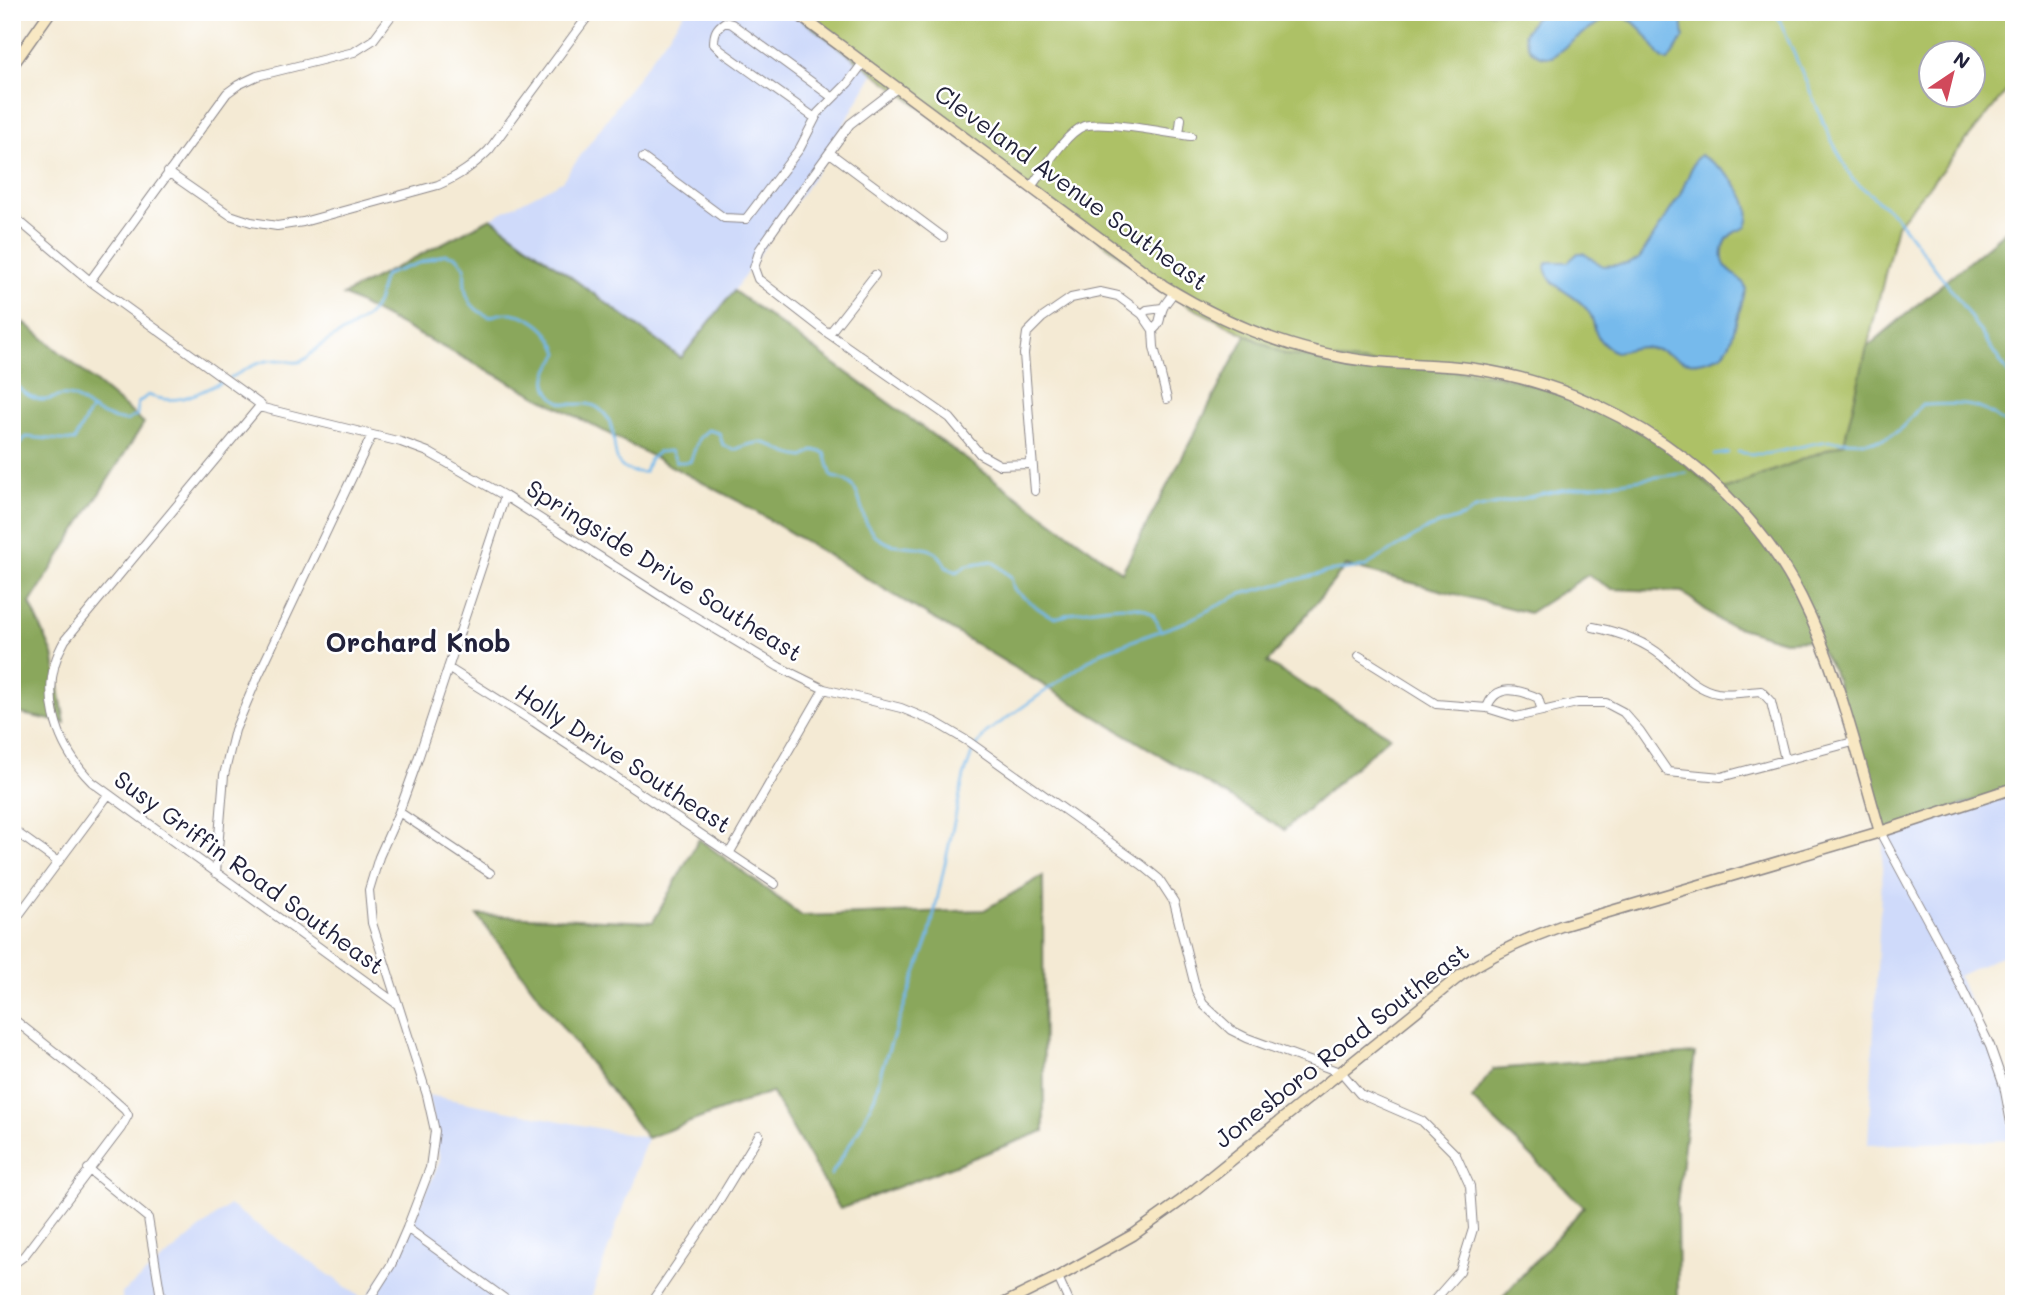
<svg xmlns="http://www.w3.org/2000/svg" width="2026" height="1316" font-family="Mali,sans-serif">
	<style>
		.built { fill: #cfdafa }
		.green { fill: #adc166; stroke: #687250; stroke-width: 2; fill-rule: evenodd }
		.forest { fill: #8aa75b; stroke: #56644b; stroke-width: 2 }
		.water { fill: #76baec; stroke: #4c6e94; stroke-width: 2 }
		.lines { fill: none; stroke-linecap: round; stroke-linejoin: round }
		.stream { stroke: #76baec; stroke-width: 2.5 }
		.street-casing { stroke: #8b8688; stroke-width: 10 }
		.secondary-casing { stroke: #8b8688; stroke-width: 13 }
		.street { stroke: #fff; stroke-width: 8 }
		.secondary { stroke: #f8e8c3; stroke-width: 10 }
		.labels { text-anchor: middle; stroke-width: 5; stroke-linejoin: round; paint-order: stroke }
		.street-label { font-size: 24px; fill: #22223b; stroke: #fff }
		.neighbourhood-label { font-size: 26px; font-weight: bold; fill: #22223b; stroke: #fff }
	</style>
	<rect width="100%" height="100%" fill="#fff"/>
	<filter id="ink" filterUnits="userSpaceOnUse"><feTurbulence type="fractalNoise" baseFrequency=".0143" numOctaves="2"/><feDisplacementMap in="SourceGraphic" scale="14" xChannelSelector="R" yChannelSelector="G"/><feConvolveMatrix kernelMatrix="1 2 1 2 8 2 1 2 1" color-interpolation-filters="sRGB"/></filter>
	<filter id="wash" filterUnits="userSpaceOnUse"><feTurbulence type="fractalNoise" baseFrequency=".00686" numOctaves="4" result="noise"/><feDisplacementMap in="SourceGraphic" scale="28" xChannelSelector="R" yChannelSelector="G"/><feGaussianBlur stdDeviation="1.57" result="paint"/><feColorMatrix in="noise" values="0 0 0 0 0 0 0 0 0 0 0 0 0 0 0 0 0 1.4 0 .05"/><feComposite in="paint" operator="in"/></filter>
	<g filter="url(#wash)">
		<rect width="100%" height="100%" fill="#f4ead4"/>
		<!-- built -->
		<path class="built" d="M685 12H792L873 74 818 170 734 291 681 359 491 218 562 181Z
			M2014 787V950L1958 976 2006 1079 2011 1140 1868 1145 1884 832Z
			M428 1095 647 1138 589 1304H122V1293L229 1205 365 1300 400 1250 440 1161Z"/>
		<!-- green -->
		<path class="green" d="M792 12H2014V82L1897 225 1844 443 1716 493 1356 363 1286 355 1187 305ZM1932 52H1974V94H1932Z"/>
		<!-- forest -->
		<path class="forest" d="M491 218 681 358 734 291 1122 572 1246 335 1286 355 1498 375 1580 398 1668 447 1717 493 1844 443 1867 347 2014 224V787L1884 832 1833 670 1814 640 1784 641 1723 623 1682 592 1612 589 1588 575 1529 613 1346 566 1267 663 1390 736 1284 830 738 501 343 295Z
			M24 322 144 423 30 603 53 654 65 723 12 712V345Z
			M699 839 802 916 984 910 1043 876 1044 1131 840 1209 771 1092 647 1138 477 915 653 922Z
			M1695 1053 1677 1204 1678 1301 1696 1304H1496L1584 1207 1472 1099 1493 1069Z"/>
		<!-- water -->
		<path class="water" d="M1546 12H1681L1684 37 1668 61 1663 59C1652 47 1642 25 1627 18 1606 9 1569 45 1552 57 1536 58 1527 50 1524 34L1534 18Z
			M1700 155C1723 167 1758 198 1746 227 1743 229 1739 230 1735 232 1724 238 1718 257 1727 268 1734 276 1743 278 1746 289L1730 343 1723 354C1678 375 1679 350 1643 347 1634 347 1624 351 1615 352 1584 334 1603 324 1582 304 1570 292 1547 286 1545 266L1548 262H1568L1578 253H1583L1603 266 1628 264 1639 259 1680 195 1695 160Z"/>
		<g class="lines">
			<!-- stream -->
			<path class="stream" d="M1776 12 1829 135 1852 179 1895 215 1956 296 2014 382
				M230 378C244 371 258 360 275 360 284 359 293 365 302 361 309 357 316 348 323 344 339 333 361 325 373 310 381 299 379 286 385 275L445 254 457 257 465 267C463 291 466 308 490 317 519 304 549 325 559 353 555 360 548 369 547 377 545 388 552 399 563 403 579 408 592 396 607 417 622 439 602 475 645 472L649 460 658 452 671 451 677 462H690L699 438 708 430 719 433 723 445 734 450C777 432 767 453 804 457L814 450 825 453 832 477C870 481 853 518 877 537 901 556 933 534 946 567L957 572 967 565 992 561 1011 577 1014 590C1023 596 1045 616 1054 617 1060 618 1068 614 1075 612 1093 609 1141 599 1153 615 1156 620 1158 626 1160 630
				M12 382C20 390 32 401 45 400 56 399 59 393 72 397 79 399 84 404 90 408 101 416 113 419 126 421L137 415 138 403 148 395C177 407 198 393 224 381
				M1738 452C1768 459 1792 447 1822 442 1843 438 1866 446 1886 438 1901 432 1911 417 1921 405 1941 405 1966 401 1984 410 1996 415 2002 424 2014 427
				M12 453 26 437 74 441 91 409
				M1714 455 1728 453
				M831 1175 858 1131 875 1096 882 1068 929 937 964 776 972 753 987 732 1101 652 1185 622 1241 594 1327 572 1364 567 1429 528 1465 516 1475 509 1561 490 1687 473"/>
		</g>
	</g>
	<g filter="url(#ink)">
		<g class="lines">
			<!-- street casing -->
			<g class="street-casing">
				<path id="street" d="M897 88 850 124 781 219 760 249 754 268 758 279 829 334 950 418 980 454 1000 465 1028 464 1032 456 1024 354 1027 333 1042 318 1071 298 1100 292 1118 296 1142 314 1153 330 1154 347 1167 399
					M815 118 720 50 714 44C714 33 716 28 725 22L732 24 832 97
					M1179 134 1181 119
					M830 153 943 237
					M643 158 724 218 746 219 800 148 818 113 848 83 863 63
					M168 172 230 215 251 222 277 226 303 222 438 185C459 176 473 166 489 150L591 12
					M1031 187C1043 171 1065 133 1084 126 1102 120 1168 133 1191 136
					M12 215 90 281 261 405 259 407 401 442 428 452 505 496 672 603 779 667 824 689 901 708 935 722 969 742 1142 865 1159 879 1174 902 1196 990 1203 1004 1231 1030 1247 1038 1342 1073 1360 1094 1422 1121 1456 1155 1470 1186 1473 1229 1460 1271 1431 1304
					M90 281 227 93 238 85 257 76 354 52 373 40 394 12
					M1142 314 1147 310 1162 308
					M1153 330C1162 323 1159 317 1163 308 1165 303 1171 297 1174 292
					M829 334 875 275
					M259 407 65 640C37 688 55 745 92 782L397 1004
					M1032 456 1035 491
					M1593 627C1618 632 1643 640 1663 657 1679 670 1695 689 1717 693 1731 695 1746 692 1761 691L1771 702 1785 759
					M1359 656 1436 704 1487 708 1516 717 1577 703H1606L1623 712 1640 731 1668 772 1721 777 1853 742
					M448 668 534 722 775 884
					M1487 708C1495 683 1519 689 1538 698L1542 711
					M399 812 490 873
					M12 829 58 862
					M1880 832 1942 947 1990 1046 2004 1086 2012 1128V1184
					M730 852 824 689
					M216 873 224 775 235 730 258 676 372 435
					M12 924 108 795
					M12 1018 106 1093 125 1110 128 1115 121 1128 24 1256 12 1265
					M88 1169 148 1218 162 1304
					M407 1228 512 1304
					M1058 1277 1070 1304
					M366 1304 391 1265 407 1228 430 1168 435 1131 427 1095 372 923 369 890 379 857 399 812 416 765 505 496
					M650 1304 709 1217 759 1135"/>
			</g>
			<!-- secondary casing -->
			<g class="secondary-casing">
				<path id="secondary" d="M795 12 1164 286C1229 326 1298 354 1375 362 1408 365 1442 364 1475 369 1609 388 1739 475 1801 597 1838 670 1857 753 1880 832
					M12 66 50 12
					M1003 1304 1058 1277 1133 1235 1182 1200 1461 975C1493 954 1525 939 1561 926L1880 832 2014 788"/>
			</g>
			<!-- street -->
			<use href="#street" class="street"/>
			<!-- secondary -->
			<use href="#secondary" class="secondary"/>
		</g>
	</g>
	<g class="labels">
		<!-- street labels -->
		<g class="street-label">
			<text transform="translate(1071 188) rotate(36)" y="8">Cleveland Avenue Southeast</text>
			<text transform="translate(664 571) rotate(32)" y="8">Springside Drive Southeast</text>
			<text transform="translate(623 759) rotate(33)" y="8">Holly Drive Southeast</text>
			<text transform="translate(249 873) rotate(36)" y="8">Susy Griffin Road Southeast</text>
			<text transform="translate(1342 1046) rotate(-38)" y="8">Jonesboro Road Southeast</text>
		</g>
		<!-- neighbourhood labels -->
		<g class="neighbourhood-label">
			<text x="418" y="652">Orchard Knob</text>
		</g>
	</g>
	<!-- margin -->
	<rect width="2026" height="1316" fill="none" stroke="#fff" stroke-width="42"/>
	<!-- north arrow -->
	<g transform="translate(1952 74) rotate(35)"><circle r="33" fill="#ffffff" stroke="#a7a7b1" stroke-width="2"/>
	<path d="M0-5L12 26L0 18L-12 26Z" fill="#d1495b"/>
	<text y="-10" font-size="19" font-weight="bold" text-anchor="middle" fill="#22223b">N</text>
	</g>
</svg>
